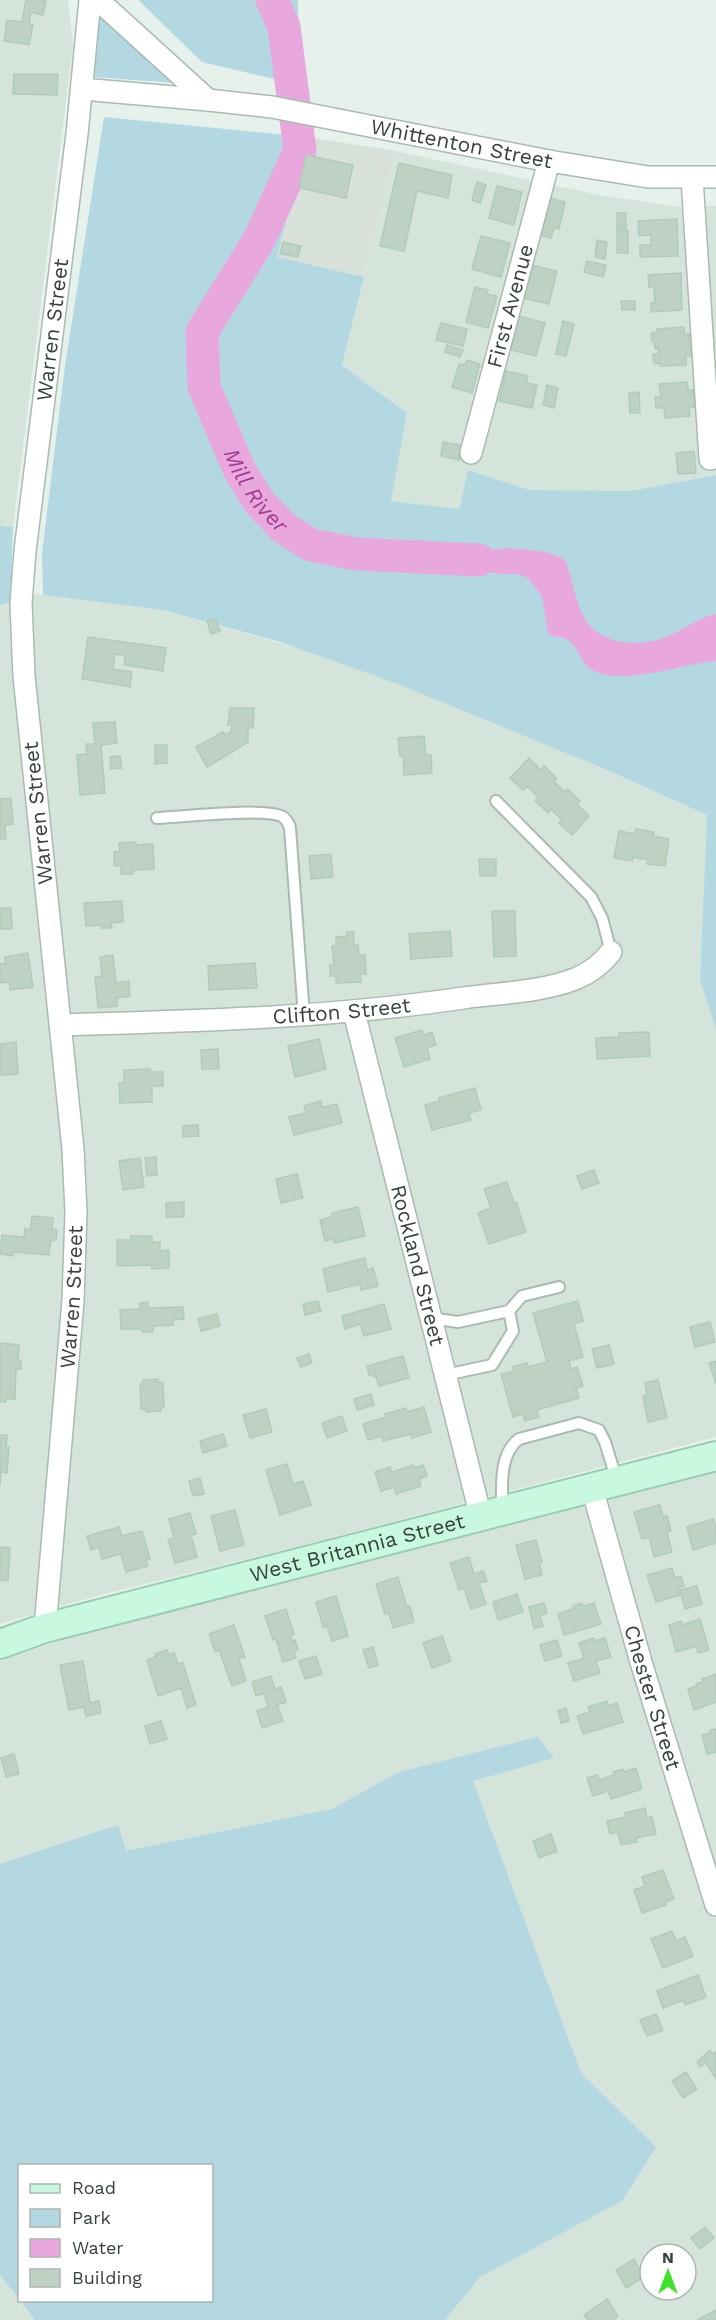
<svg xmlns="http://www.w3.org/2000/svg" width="716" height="2320" font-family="'Work Sans',sans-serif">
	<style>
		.residential { fill: #d4e4db; fill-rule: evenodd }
		.industrial { fill: #d8e0da }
		.green { fill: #b3d8e1 }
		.water { fill: #e8a8de }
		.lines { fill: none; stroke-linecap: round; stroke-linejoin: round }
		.river { stroke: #e8a8de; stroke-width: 33 }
		.building { fill: #bdd1c4; stroke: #b1cbba; stroke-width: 1.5 }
		.lane-casing { stroke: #a9bbb0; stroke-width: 14 }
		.street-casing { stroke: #a9bbb0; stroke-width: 24 }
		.secondary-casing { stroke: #9accb2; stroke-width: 32 }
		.lane { stroke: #fff; stroke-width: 10 }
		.street { stroke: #fff; stroke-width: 21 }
		.secondary { stroke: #c8f8e0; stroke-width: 28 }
		.labels { text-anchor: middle; stroke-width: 5; stroke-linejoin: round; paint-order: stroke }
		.street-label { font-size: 21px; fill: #36433a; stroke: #fff }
		.water-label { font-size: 22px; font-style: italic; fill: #a23b91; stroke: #fff }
	</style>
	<rect width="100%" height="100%" fill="#e6f1eb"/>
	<!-- residential -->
	<path class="residential" d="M0 0H68L73 45 13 527 0 526Z
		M396 151 599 195 682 207 716 206V475L630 491 530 490 468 470 459 509 391 501 407 413 342 365Z
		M37 594 163 610 318 654 487 717 707 815 700 979 716 1030V1437L288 1549 100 1595 0 1624V605Z
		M716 1467V2320H0V1661L53 1643ZM20 2166H212V2300H20ZM650 2254H686V2290H650Z"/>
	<!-- industrial -->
	<path class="industrial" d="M307 137 396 151 364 277 277 257Z"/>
	<!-- green -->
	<path class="green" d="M138 0H298L299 85 202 62Z
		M99 14 176 83 93 77Z
		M104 117 307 137 277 257 364 277 342 365 407 413 391 501 459 509 468 470 530 490 630 491 716 475V1030L700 979 707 815 600 767 398 684 280 642 163 610 43 595 42 553 65 366Z
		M0 526 13 527 10 602 0 605Z
		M538 1737 554 1758 473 1781 581 2073 656 2147 622 2201 480 2277 445 2320H35L20 2300H212V2166H20V2300L0 2275V1864L118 1825 126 1851 332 1809 399 1772Z"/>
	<!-- water -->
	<path class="water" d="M506 548C525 550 549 549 565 560 572 577 574 596 582 613 596 645 637 648 666 637 683 631 698 617 716 614V661C683 663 614 690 588 667 579 660 578 647 569 641 562 635 555 639 548 633L542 596 528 578 517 574H500L411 560Z"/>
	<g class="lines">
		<!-- river -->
		<path class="river" id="s1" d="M272 0 284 27 300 150 259 240 202 332 204 387 239 469 259 502 284 528 311 545 356 554 479 560"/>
	</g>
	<!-- building -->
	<path class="building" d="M26 0H46L43 15 31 12 29 24H33L29 45 4 41 7 20 22 22Z
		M14 74H58L57 95 13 94Z
		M306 155 353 165 346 198 299 188Z
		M399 163 452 175 448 198 417 191 404 251 380 246Z
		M477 182 486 185 480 203 472 200Z
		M497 186 522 192 514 225 489 218Z
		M546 197 565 202 559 229 554 228 551 238 540 235 543 225 540 223Z
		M617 213H626V229H617Z
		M677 219 678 256 640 257V245H651V235L639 236 638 221Z
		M617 231H628V253H617Z
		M481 236 510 243 501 277 472 269Z
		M597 240 607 242 605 259 595 257Z
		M283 242 301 246 298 257 280 254Z
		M587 261 606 265 603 277 584 272Z
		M531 265 557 271 549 304 523 298Z
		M681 273 682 310 651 312V303H655L654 287H649L648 275Z
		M475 287 488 290 487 294 497 296 488 328 466 322Z
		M621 301H635V310H622Z
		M519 316 545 323 536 356 511 350Z
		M563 321 574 324 566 356 556 354Z
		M441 323 467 329 463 346 436 340Z
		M684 327V334H689L691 356H686V365L660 366V363L654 364 653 354H659L658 348 655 349 654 342H652L651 333 657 332V329Z
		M447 345 463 350 460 357 445 352Z
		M467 360 480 364 472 393 452 387 459 364 465 365Z
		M506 371 528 376 526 383 537 385 532 408 499 401Z
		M687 382 688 390H693L695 407 689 408 690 416 665 418 664 408H656L655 397H661L659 384Z
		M547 385 558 388 554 408 543 405Z
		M639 392 640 413H630L629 393Z
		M443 442 461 445 459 460 441 456Z
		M694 451 696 473 678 474 676 453Z
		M215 619 220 631 211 634 207 621Z
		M88 637 166 648 163 671 124 665 125 655 115 654 113 669 132 672 130 687 82 679Z
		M230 708H254L253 728H248V742L207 767 196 747 223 732 225 735 231 732 232 725H228Z
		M115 722 117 743 101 745 105 793 80 795 77 755 87 754 86 744H95L93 723Z
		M424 736 426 755H431L432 773 404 775 403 756H400L398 738Z
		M155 745H167V763L155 764Z
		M120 756 122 768 111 769 110 757Z
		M529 758 541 770 544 766 557 779 554 782 565 792 568 789 580 801 577 804 589 816 572 835 559 823 562 820 551 809 548 813 535 801 538 797 527 786 523 790 510 778Z
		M11 798 13 824 5 825 6 839H0V799Z
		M636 829 654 832 653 836 669 839 665 866 647 864 648 860 633 857 632 861 614 858 619 831 635 834Z
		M136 842V845L153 844 154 869 133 870V874H121V866H114V852L120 851 119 843Z
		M331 854 333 877 311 879 309 856Z
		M479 859H496V876H480Z
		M122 901 123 922 111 923 112 928H101V925L86 926 84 903Z
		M0 908H11L12 929H0Z
		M492 911H515L516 956 494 957Z
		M450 931 452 956 411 959 409 934Z
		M347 932H354V945H358L359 955H365L366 974H360L361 982 336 983V976H330V965H334L332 946H336V937L347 936Z
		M28 953 33 987 10 990 9 982 0 983V964L6 963 5 957Z
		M113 955 116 983 129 981 130 996 117 998V1006L98 1008 95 977 102 976 100 957Z
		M255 963 257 988 209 990 208 966Z
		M422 1030 424 1035 432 1032 436 1045 427 1048 430 1059 404 1067 395 1038Z
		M649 1032 650 1056 597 1059 596 1038 619 1037V1033Z
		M319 1039 326 1069 295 1077 288 1046Z
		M16 1042 18 1074 0 1075V1044Z
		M218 1049 219 1069H202L201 1050Z
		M150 1069V1072H163V1086H152V1102L120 1103 119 1083H124V1070Z
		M475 1088 481 1110 469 1113 471 1120 432 1130 425 1105 440 1101 439 1098Z
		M321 1101 322 1107 337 1104 342 1123 294 1135 289 1117 306 1113 304 1106Z
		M198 1125 199 1136 183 1137V1126Z
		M156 1157 157 1175 147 1176 145 1158Z
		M140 1158 144 1187 123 1190 119 1161Z
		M594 1170 599 1183 582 1189 577 1176Z
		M297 1174 303 1198 281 1203 276 1179Z
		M507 1182 514 1203 516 1202 526 1232 489 1244 478 1213 491 1208 484 1189Z
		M184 1202V1217H166V1203Z
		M358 1207 365 1236 334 1243 333 1239 325 1241 320 1220 332 1217V1213Z
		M32 1216 53 1218 52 1229 57 1230 56 1240H51L49 1255 13 1252V1256L0 1254 2 1235 24 1237 25 1229 30 1230Z
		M131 1236H152V1242H160V1251L169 1250V1268L152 1269V1265L117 1266V1240H131Z
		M365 1258 367 1270 373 1268 378 1286 361 1290 360 1284 328 1292 323 1269Z
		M318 1301 321 1311 305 1315 303 1304Z
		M578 1301 583 1321 574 1324 583 1357 569 1361 571 1369 577 1367 583 1386 576 1388 579 1398 537 1410 539 1417 525 1421 523 1414 513 1417 501 1374 514 1371 512 1367 527 1363 528 1367 547 1362 533 1313Z
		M148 1302V1308L183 1307 184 1319 173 1320V1325L153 1326V1332H142V1329H121L120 1310 140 1309V1303Z
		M384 1304 391 1329 364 1336 360 1324 345 1329 342 1316Z
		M217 1314 220 1326 201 1331 198 1319Z
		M710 1322 715 1342 695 1347 690 1327Z
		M0 1343 19 1345 18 1360 21 1361V1369H16L15 1399H6V1402H0Z
		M609 1345 614 1364 597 1368 592 1349Z
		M309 1354 312 1363 301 1367 297 1358Z
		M403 1356 409 1378 379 1386 376 1376 374 1377 373 1374 369 1375 367 1366Z
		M716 1361V1384L709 1363Z
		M158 1379V1382H163L164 1407H161V1411L146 1412 145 1409H141L140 1384H143V1380Z
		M658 1380 667 1418 648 1422 643 1396 647 1395 645 1383Z
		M371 1394 374 1405 357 1410 354 1399Z
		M424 1407 431 1432 412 1438 411 1434 383 1441 382 1436 368 1440 363 1424 386 1417 385 1414 406 1408 407 1412Z
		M266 1409 272 1432 250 1438 243 1415Z
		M342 1416 347 1431 327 1438 322 1423Z
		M223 1434 227 1446 203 1453 200 1441Z
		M0 1435H7L6 1447H9L7 1473 1 1472 0 1486Z
		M287 1464 293 1484 303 1481 311 1505 280 1515 266 1470Z
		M414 1465 415 1468 423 1465 427 1476 419 1479 421 1486 396 1494 394 1487 381 1491 375 1472 390 1467 392 1472Z
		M200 1478 204 1494 193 1496 189 1481Z
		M660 1505 663 1517 667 1516 671 1531 667 1532 672 1552 654 1557 649 1537 642 1539 634 1512Z
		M235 1510 244 1545 220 1551 211 1516Z
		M190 1513 196 1534 191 1535 197 1557 175 1563 168 1539 174 1538 169 1519Z
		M713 1519 716 1527V1543L693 1550 687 1527Z
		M119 1527 122 1536 142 1531 150 1559 146 1560 148 1566 126 1572 121 1554 102 1559 99 1547 91 1550 87 1536Z
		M536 1540 542 1562H539L542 1575 525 1579 516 1545Z
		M0 1547 10 1548 8 1581 0 1580Z
		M469 1557 474 1574 483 1571 487 1581 479 1583 486 1604 471 1609 464 1588 459 1590 450 1563Z
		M672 1568 675 1578 681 1576 684 1586 678 1588 680 1595 656 1602 647 1575Z
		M398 1577 407 1607 410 1606 414 1622 393 1628 389 1613 385 1614 376 1584Z
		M697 1586 702 1604 685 1609 680 1590Z
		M517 1594 523 1612 498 1620 493 1602Z
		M336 1596 348 1636 332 1641 327 1626 323 1627 316 1602Z
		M544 1603 547 1613 540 1615 543 1626 534 1628 529 1607Z
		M582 1603 583 1606 594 1603 601 1624 564 1635 558 1614 573 1609V1606Z
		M286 1609 294 1634 290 1636 292 1641 295 1640 298 1650 294 1651 296 1658 283 1662 276 1639 273 1640 265 1616Z
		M700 1619 709 1650 698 1653 696 1646 676 1652 669 1625 681 1621 682 1625Z
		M234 1625 245 1657 239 1659 246 1681 232 1686 219 1650 215 1652 209 1634Z
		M442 1636 451 1661 432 1668 423 1643Z
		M594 1638 595 1641 605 1638 611 1657 596 1661 600 1673 574 1681 568 1663 584 1658 579 1643Z
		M557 1640 562 1656 545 1661 540 1645Z
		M373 1647 378 1665 369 1668 363 1650Z
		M167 1650 169 1655 174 1653 178 1664 183 1663 196 1705 187 1708 181 1688 158 1696 147 1660 156 1657 155 1654Z
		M316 1656 322 1674 305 1679 299 1661Z
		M83 1661 90 1703 99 1701 101 1713 86 1716 84 1707 69 1710 60 1665Z
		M716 1674V1702L694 1710 688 1689 697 1686 696 1684 703 1682 702 1679Z
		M271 1676 275 1689 281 1687 286 1702 277 1705 283 1721 262 1728 257 1711 268 1707 264 1693 256 1696 252 1682Z
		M607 1701 608 1706 617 1703 623 1722 583 1734 577 1716 590 1712 588 1707Z
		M566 1708 569 1721 561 1723 558 1711Z
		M161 1721 167 1739 150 1744 145 1726Z
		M716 1729V1752L707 1754 702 1735 711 1733 710 1730Z
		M14 1754 19 1774 6 1777 1 1758Z
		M636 1768 642 1789 611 1799 608 1791 593 1796 587 1778 597 1775 599 1780 614 1775 613 1772 623 1769 624 1772Z
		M645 1808 647 1818 652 1817 656 1834 636 1838 637 1842 621 1845 618 1832 610 1834 607 1821 626 1817 625 1813Z
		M551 1834 557 1851 539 1858 533 1841Z
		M663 1870 674 1899 665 1902 666 1905 642 1913 634 1890 645 1886 642 1877Z
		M672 1931 676 1941 685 1937 693 1956 663 1968 651 1939Z
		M698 1975 706 1997 685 2005 683 2000 663 2008 657 1991Z
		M656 2014 663 2030 647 2036 640 2020Z
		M710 2050 713 2054 716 2052V2079L706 2063 700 2067 697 2062Z
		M686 2072 697 2089 683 2098 672 2081Z
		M705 2227 714 2238 700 2249 691 2238Z
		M634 2259 644 2277 626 2288 616 2270Z
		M607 2299 618 2316 613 2320H588L584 2315Z
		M716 2310V2320H697Z"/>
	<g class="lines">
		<!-- lane casing -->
		<g class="lane-casing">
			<path id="lane" d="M496 801 591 897 602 918 611 952
				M157 818C180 817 267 807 283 817 287 820 289 824 290 828L304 1016
				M509 1311 522 1296 559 1287
				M430 1318 458 1322 509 1311 513 1331 492 1365 445 1375
				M502 1508C502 1486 499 1454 519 1439L579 1423 599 1430 605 1442 617 1481"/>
		</g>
		<!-- street casing -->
		<g class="street-casing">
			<g id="street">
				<path d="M98 0 208 100"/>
				<path id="s2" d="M82 89 208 100 272 107 549 161 648 177H716"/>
				<path d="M692 178 710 459"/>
				<path id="s3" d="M471 453 549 161"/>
				<path id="s4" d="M354 1012 481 1517"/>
				<path id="s5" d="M60 1025C195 1021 329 1018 463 998 500 993 541 992 575 979 590 973 601 965 611 952"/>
				<path id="s6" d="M592 1488 641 1662 716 1905"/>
				<path id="s7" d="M45 1628 73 1301 76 1212 73 1149 24 676 21 603 25 551 77 134 90 0"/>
			</g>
		</g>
		<!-- secondary casing -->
		<g class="secondary-casing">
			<g id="secondary">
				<path id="s8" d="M0 1644 45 1628 716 1456"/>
			</g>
		</g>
		<!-- lane -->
		<use href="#lane" class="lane"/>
		<!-- street -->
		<use href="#street" class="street"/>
		<!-- secondary -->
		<use href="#secondary" class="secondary"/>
	</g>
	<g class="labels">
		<!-- street labels -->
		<g class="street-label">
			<text dy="7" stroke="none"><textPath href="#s2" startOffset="384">Whittenton Street</textPath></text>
			<text dy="7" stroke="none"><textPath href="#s3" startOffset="152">First Avenue</textPath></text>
			<text dy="7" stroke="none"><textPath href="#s7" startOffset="1304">Warren Street</textPath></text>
			<text transform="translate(38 813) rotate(-96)" y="7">Warren Street</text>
			<text dy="7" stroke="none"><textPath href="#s5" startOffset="282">Clifton Street</textPath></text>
			<text dy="7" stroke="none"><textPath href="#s4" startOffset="261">Rockland Street</textPath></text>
			<text dy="7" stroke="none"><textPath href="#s7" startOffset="332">Warren Street</textPath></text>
			<text dy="7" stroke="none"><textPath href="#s8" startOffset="370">West Britannia Street</textPath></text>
			<text dy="7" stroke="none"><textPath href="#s6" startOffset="218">Chester Street</textPath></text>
		</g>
		<!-- water labels -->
		<g class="water-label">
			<text dy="8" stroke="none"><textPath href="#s1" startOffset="532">Mill River</textPath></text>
		</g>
	</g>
	<!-- legend -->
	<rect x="18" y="2164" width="195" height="138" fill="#ffffff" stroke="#afb4b0" stroke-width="1.5"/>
	<rect x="30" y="2184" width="30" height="9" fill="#c8f8e0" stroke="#afb4b0" stroke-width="1.5"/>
	<text x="72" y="2194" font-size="18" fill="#36433a">Road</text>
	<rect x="30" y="2209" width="30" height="18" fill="#b3d8e1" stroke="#afb4b0" stroke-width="1.5"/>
	<text x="72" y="2224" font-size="18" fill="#36433a">Park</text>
	<rect x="30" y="2239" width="30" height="18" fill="#e8a8de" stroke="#afb4b0" stroke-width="1.5"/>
	<text x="72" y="2254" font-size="18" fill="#36433a">Water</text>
	<rect x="30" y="2269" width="30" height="18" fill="#bdd1c4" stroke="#afb4b0" stroke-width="1.5"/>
	<text x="72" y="2284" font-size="18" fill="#36433a">Building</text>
	<!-- north arrow -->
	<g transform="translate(668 2272)"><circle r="28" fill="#ffffff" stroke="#afb4b0" stroke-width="1.5"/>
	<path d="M0-4.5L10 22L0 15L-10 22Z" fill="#3fe22b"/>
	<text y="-9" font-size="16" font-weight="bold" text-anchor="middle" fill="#36433a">N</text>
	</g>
</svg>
